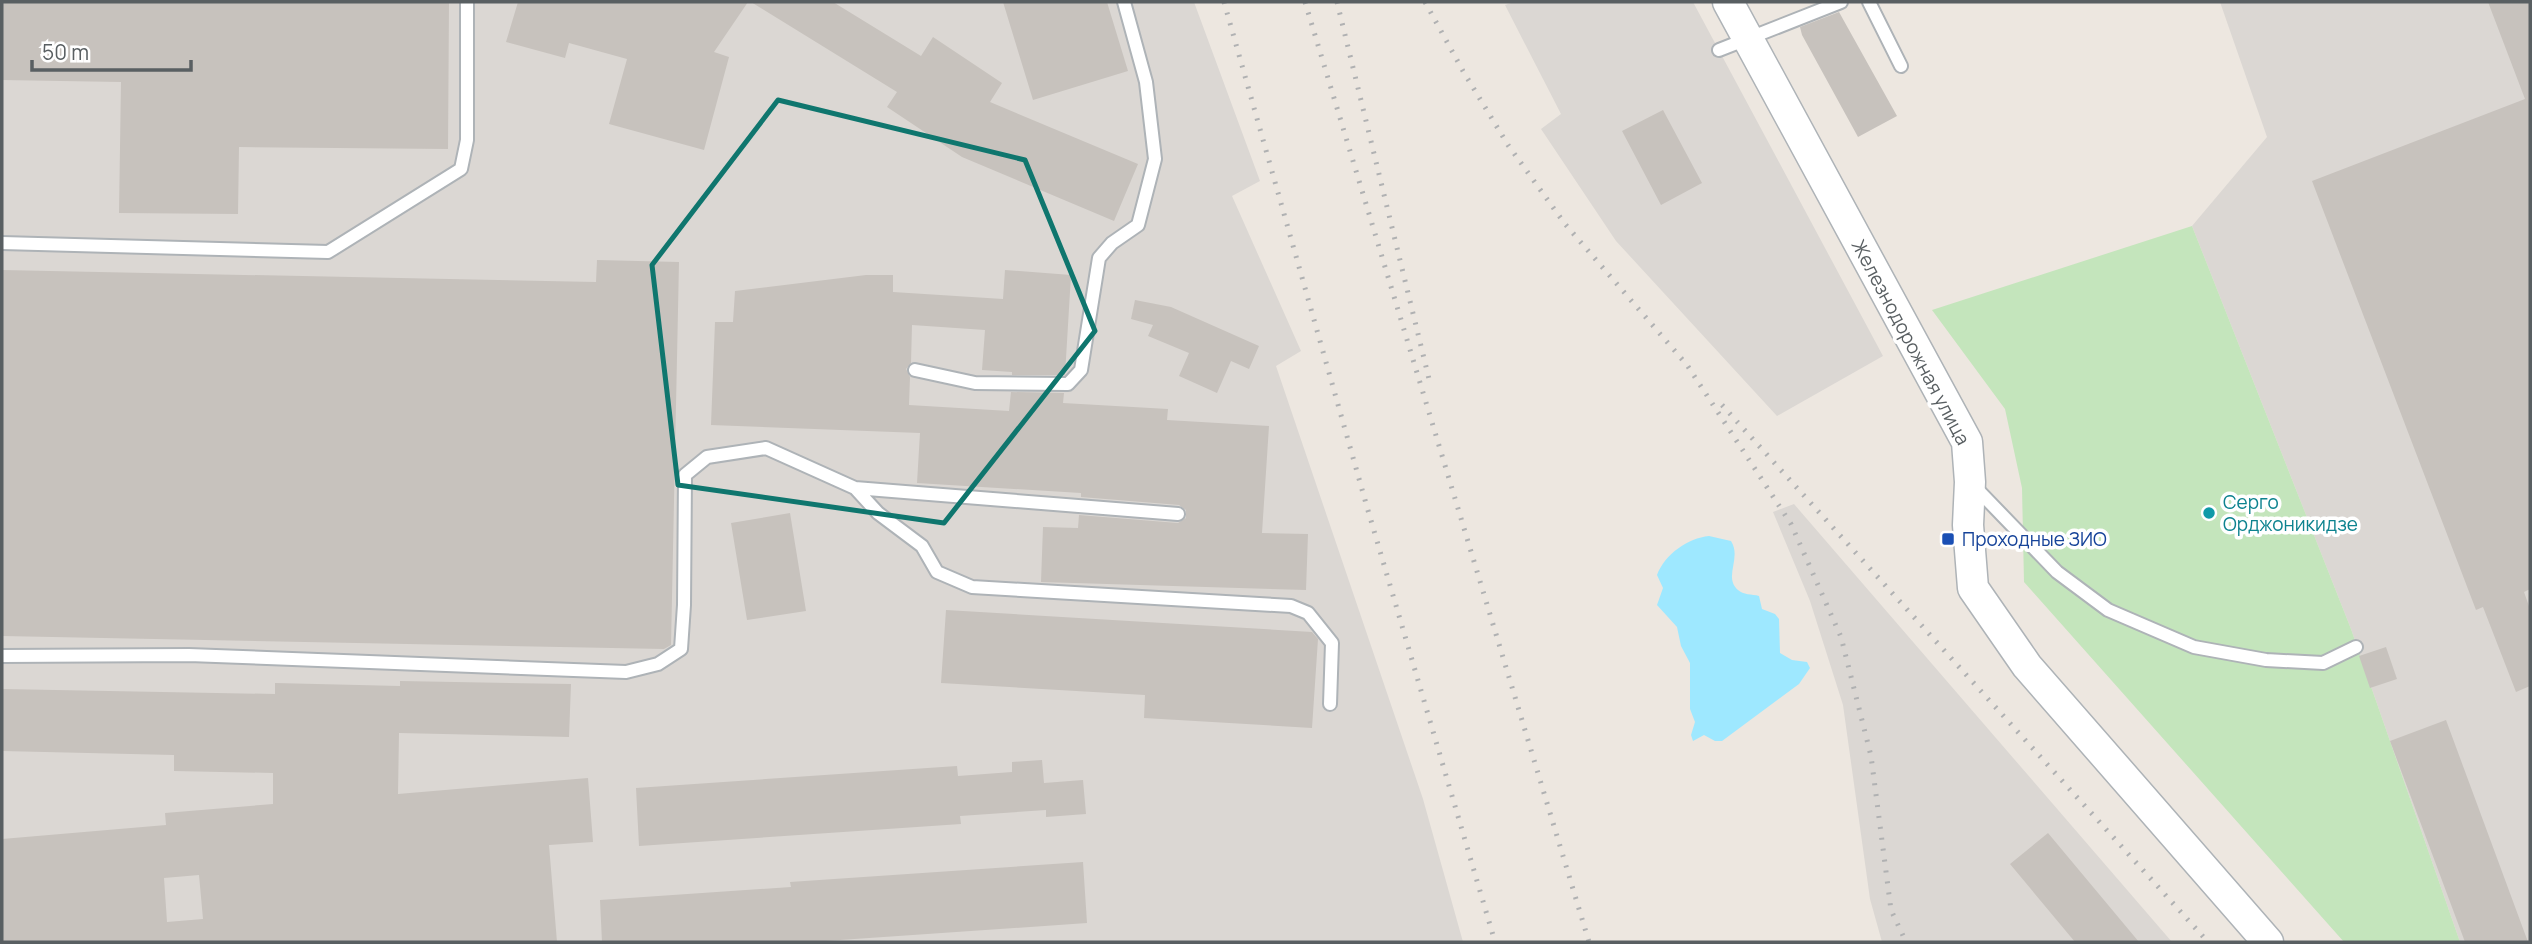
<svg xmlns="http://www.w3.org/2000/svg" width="2532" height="944" font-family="Manrope,sans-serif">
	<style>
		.industrial { fill: #dbd7d3 }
		.green { fill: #c4e5bc }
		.water { fill: #9ee8ff }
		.building { fill: #c7c2bd; fill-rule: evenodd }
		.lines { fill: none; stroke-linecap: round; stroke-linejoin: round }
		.service-casing { stroke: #aeb3b7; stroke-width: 16 }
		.tertiary-casing { stroke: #aeb3b7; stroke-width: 33 }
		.service { stroke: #fff; stroke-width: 12 }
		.tertiary { stroke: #fff; stroke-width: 30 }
		.rail { stroke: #b0b1b2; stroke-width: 5; stroke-dasharray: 2 9; stroke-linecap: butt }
		.marked { fill: none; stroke: #0f766e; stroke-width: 5; stroke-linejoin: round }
		.culture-dot { fill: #0f9aa8; stroke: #fff; stroke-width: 2.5 }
		.transit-dot { fill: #1a4fb4; stroke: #fff; stroke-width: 2.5 }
		.labels { text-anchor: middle; stroke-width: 7; stroke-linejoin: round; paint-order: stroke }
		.street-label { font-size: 19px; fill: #595f62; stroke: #fff }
		.culture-label { font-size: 19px; fill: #0d838f; stroke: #fff; text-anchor: start }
		.transit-label { font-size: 19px; fill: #164399; stroke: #fff; text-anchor: start }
	</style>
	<rect width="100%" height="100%" fill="#ede7e0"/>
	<!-- industrial -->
	<path class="industrial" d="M2 2H1194L1260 181 1232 196 1301 351 1276 366 1423 799 1463 942H2Z
		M1514 2H1693L1883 356 1777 416 1616 241 1541 129 1561 114 1505 5Z
		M2220 2H2530V942H2460L2351 629 2192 226 2267 137Z
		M1794 504 2172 942H1882L1870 899 1843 705 1810 601 1773 512Z"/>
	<!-- green -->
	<path class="green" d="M2192 226 2351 629 2460 942H2344L2024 582 2022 488 2005 409 1932 310Z"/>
	<!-- water -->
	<path class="water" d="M1709 536 1731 541C1742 558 1723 577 1738 590 1743 595 1752 594 1759 596L1762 609 1775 614 1779 619 1780 653 1792 660 1807 662 1810 668 1799 684 1722 741H1715L1704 735 1693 741 1691 735 1695 722 1690 709V663L1681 646 1677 627 1657 605 1663 588 1657 575C1665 554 1688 538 1709 536Z"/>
	<!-- building -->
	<path class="building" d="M2 2H449L448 149 239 147 238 214 119 213 121 82 2 80Z
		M518 2H748L714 52 729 57 704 150 609 124 627 59 569 43 565 58 506 42Z
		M751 2H833L921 56 933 37 1002 83 990 102 1138 164 1114 221 962 157 887 107 897 92Z
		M1003 2H1107L1128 71 1033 100Z
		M2488 2H2530V589L2524 592 2530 609V686L2516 692 2483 607 2476 610 2312 181 2525 99Z
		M1839 12 1897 116 1858 137 1802 35 1800 27Z
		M1663 110 1702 183 1661 205 1622 131Z
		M597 260 679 262 671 645 664 649 2 636V270L596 282Z
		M1005 270 1071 275 1065 375H1012V372L982 370 985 330 912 325 911 363 906 369 910 377 909 405 1009 411 1011 392 1064 393 1063 403 1168 409 1167 420 1269 426 1262 533 1308 534 1306 590 1041 582 1043 527 1078 528 1079 515 1178 523 1186 518V510L1179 505 1081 497V493L917 483 920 433 711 425 715 322H733L735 291 866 275H893V292L1003 299Z
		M1135 300 1171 307 1259 346 1249 369 1231 361 1217 393 1179 376 1189 353 1148 336 1153 325 1131 319Z
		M790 513 806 611 747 620 731 523Z
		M946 610 1312 632 1318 639 1312 728 1144 718 1145 695 941 683Z
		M2386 647 2397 679 2370 688 2359 656Z
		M400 681 571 684 569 737 399 733 398 794 588 778 593 842 549 845 557 942H2V839L166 825 165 813 273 804V773L174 771V755L2 751V689L275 694V683L400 686ZM199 875 203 919 167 922 164 878Z
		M2446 720 2528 942H2465L2390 741Z
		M1042 760 1044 783 1083 780 1086 814 1046 817V810L960 816 961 824 639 846 636 788 957 766 958 776 1012 772V762Z
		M2048 833 2139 942H2075L2010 864Z
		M1083 862 1087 923 811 942H602L600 900 791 887 790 882Z"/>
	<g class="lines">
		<!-- service casing -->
		<g class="service-casing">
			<path id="service" d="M1869 2 1901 66
				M1719 50 1841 2
				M2 243 328 252 461 169 467 140V2
				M915 370 975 383 1068 384 1081 370 1099 258 1112 243 1138 225 1155 159 1146 82 1124 2
				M1973 485 2057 572 2108 610 2194 647 2266 660 2323 663 2356 647
				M855 488 1178 514
				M2 656 189 655 626 672 658 664 681 649 684 605 685 475 707 457 766 448 855 488 878 513 922 546 937 572 972 587 1291 606 1308 613 1332 643 1330 704"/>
		</g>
		<!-- tertiary casing -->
		<g class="tertiary-casing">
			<path id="tertiary" d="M1728 2 1967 442 1970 482 1968 525 1973 588 2027 666 2268 942"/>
		</g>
		<!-- service -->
		<use href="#service" class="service"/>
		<!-- tertiary -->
		<use href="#tertiary" class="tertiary"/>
		<!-- rail -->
		<path class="rail" d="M1224 2 1367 507 1495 942
			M1305 2 1589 942
			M1337 2 1430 383
			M1425 2 1463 71 1508 145 1565 224 1687 365 1791 524 1841 637 1871 756 1891 910 1906 942
			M1722 405 2208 942"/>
	</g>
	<!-- marked area -->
	<path class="marked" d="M778 100 1025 160 1095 331 944 523 678 485 652 265Z"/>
	<!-- markers -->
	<circle class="culture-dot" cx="2209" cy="513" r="7"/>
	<rect class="transit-dot" x="1941" y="532" width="14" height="14" rx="3.5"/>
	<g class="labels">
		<!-- street labels -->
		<g class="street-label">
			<text transform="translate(1911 342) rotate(62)" y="7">Железнодорожная улица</text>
		</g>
		<!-- culture labels -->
		<g class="culture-label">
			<text x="2223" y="509">Серго<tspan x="2223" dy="22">Орджоникидзе</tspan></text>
		</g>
		<!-- transit labels -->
		<g class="transit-label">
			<text x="1962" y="546">Проходные ЗИО</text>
		</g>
	</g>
	<!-- border -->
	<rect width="2532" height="944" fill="none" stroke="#595f62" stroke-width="7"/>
	<!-- scale -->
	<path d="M32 60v10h159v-10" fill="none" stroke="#595f62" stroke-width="3.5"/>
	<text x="42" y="60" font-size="21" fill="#595f62" stroke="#ffffff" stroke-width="5" paint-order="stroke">50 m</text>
</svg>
